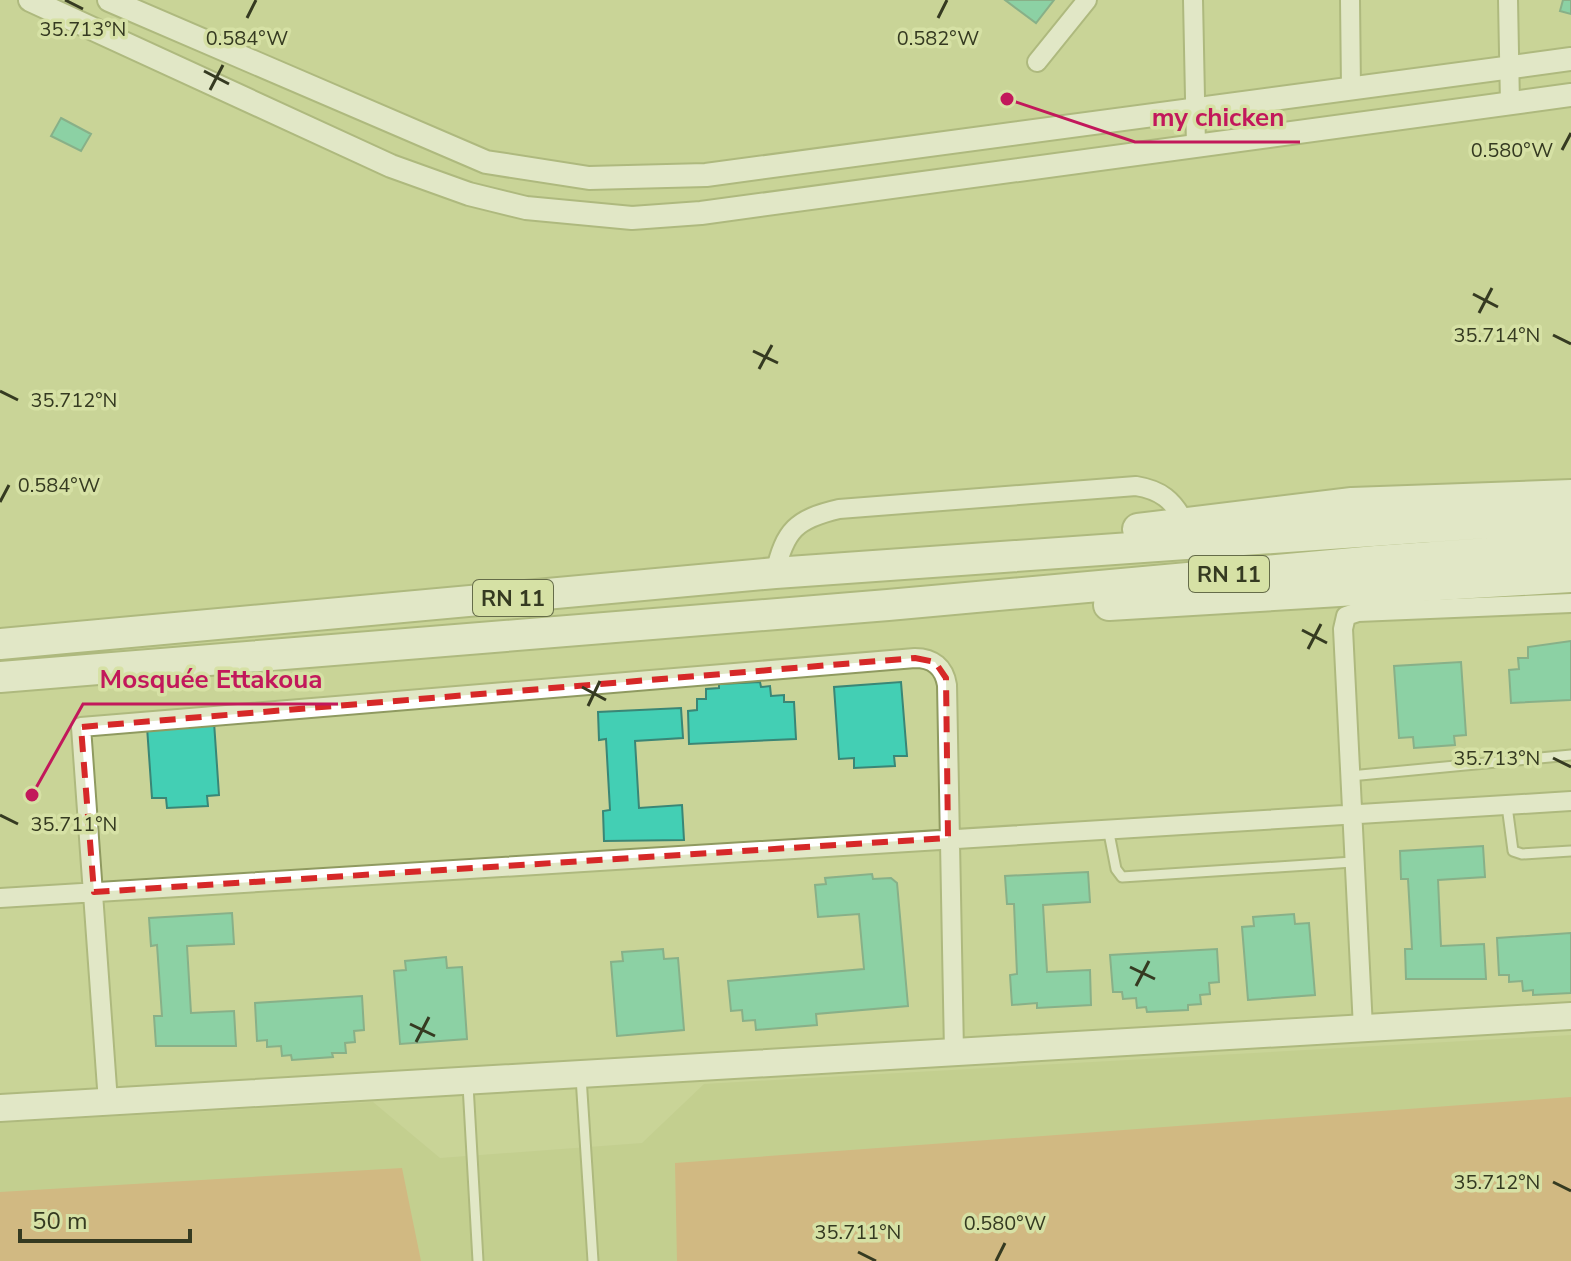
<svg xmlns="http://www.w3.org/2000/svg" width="1571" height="1261" font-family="'Nunito Sans',sans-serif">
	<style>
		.built { fill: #bdc986 }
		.green { fill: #dc9968 }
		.building { fill: #43cfb4; stroke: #3a8676; stroke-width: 2 }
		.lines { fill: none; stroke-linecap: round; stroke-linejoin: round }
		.service-casing { stroke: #8f9a60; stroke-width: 13 }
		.minor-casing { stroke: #8f9a60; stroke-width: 22 }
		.tertiary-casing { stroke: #8f9a60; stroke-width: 26 }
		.secondary-casing { stroke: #8f9a60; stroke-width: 30 }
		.trunk-casing { stroke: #8f9a60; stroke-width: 34 }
		.service { stroke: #fff; stroke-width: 9 }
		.minor { stroke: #fff; stroke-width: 18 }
		.tertiary { stroke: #fff; stroke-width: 22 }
		.secondary { stroke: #fff; stroke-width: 26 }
		.trunk { stroke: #fff; stroke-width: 30 }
		.marked { fill: none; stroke: #d62828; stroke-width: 6; stroke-dasharray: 16 10; stroke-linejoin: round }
		.ticks { fill: none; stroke: #353a21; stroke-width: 3 }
		.labels { text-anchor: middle; stroke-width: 7; stroke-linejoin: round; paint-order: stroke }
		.shield { fill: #d6e1a5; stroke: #656c49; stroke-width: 2 }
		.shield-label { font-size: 22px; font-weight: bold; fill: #353a21 }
		.ticks-label { font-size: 20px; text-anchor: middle; fill: #353a21; stroke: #d6e1a5; stroke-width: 7; stroke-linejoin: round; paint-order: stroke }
		.leader { fill: none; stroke: #c2185b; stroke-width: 3 }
		.callout-dot { fill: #c2185b; stroke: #d6e1a5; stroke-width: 3 }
		.callout-label { font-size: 26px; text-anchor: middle; font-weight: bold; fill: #c2185b; stroke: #d6e1a5; stroke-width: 7; stroke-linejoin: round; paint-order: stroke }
	</style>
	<rect width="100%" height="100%" fill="#c9d498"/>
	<!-- built -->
	<path class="built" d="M1571 1035V1261H0V1123L373 1102 440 1158 642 1143 704 1084Z"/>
	<!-- green -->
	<path class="green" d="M1571 1097V1261H677L675 1163Z
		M402 1168 421 1261H0V1192Z"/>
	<!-- building -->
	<path class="building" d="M1005 0H1054L1036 23Z
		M1563 0H1571V14L1560 11Z
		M61 118 91 134 81 151 51 136Z
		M1571 641V700L1511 703 1509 670 1519 669 1518 658H1528V647Z
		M1461 662 1466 735 1454 736 1455 745 1414 748 1413 737 1399 738 1394 666Z
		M760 682 761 687 770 686 771 696 784 695V702H794L796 739 689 744 688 711 697 710V699H706V689L719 688V684Z
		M901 682 907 756H894L895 766 854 768V758L839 759 834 687Z
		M681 708 683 738 635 741 639 808 682 805 684 840 604 841 603 811 610 810 606 739 599 740 598 712Z
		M214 722 219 795 207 796 208 806 167 808 166 798H152L147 727Z
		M1483 846 1485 877 1438 880 1441 946 1484 944 1486 979H1406L1405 949H1412L1408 879H1401L1400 851Z
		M1088 872 1090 902 1043 905 1047 972 1090 970 1091 1005 1037 1008V1003L1012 1005 1010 975 1017 974 1014 904H1007L1005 876Z
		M872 874 873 879 891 878 897 883 908 1006 816 1014 817 1025 756 1030 755 1020 743 1021 742 1010 731 1011 728 981 864 969 859 914 818 917 815 885 826 884 825 878Z
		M232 913 234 944 187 946 191 1013 234 1011 236 1046H156L154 1016H162L157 945 151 946 149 918Z
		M1294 914 1295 924 1309 923 1315 995 1248 1000 1242 927 1254 926 1253 917Z
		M1571 933V993L1533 995V990L1523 991 1522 981 1509 982V975H1499L1497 938Z
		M663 949 664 959 678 958 684 1030 617 1036 611 962 623 961 622 952Z
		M1217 949 1219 982 1209 983 1210 994 1200 995 1201 1004 1188 1005V1010L1147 1012 1146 1007 1137 1008 1136 998 1123 999 1122 992H1113L1110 955Z
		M446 957 447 968 462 967 467 1039 400 1044 394 971 406 970 405 961Z
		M362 996 364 1030 354 1031 355 1042 345 1043 346 1053H332L333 1057 292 1060 291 1055 282 1056 281 1046 267 1047V1040L257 1041 255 1003Z"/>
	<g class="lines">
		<!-- service casing -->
		<g class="service-casing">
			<path id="service" d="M1350 776 1571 755
				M1507 806 1513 851 1522 854 1571 851
				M1108 828 1116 869 1122 877 1353 862
				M581 1077 593 1261
				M468 1085 478 1261"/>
		</g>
		<!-- minor casing -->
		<g class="minor-casing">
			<path id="minor" d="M1193 0 1196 146
				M1350 0 1351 88
				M1508 0 1510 104
				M1037 62 1087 0
				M775 573C785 530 796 519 839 509L1136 486C1161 490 1173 500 1185 523
				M0 898 1571 801
				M1363 1028 1343 629 1346 616 1358 612 1571 603
				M108 1102 81 727 915 658C933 658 944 667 947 685L954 1052"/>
		</g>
		<!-- tertiary casing -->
		<g class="tertiary-casing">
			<path id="tertiary" d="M30 0 391 166 469 194 526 208 632 218 701 213 1571 95
				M109 0 486 162 589 178 706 175 1571 59"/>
		</g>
		<!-- secondary casing -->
		<g class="secondary-casing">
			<path id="secondary" d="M0 1108 1571 1016"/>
		</g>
		<!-- trunk casing -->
		<g class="trunk-casing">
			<path id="trunk" d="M1138 529 1352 503 1571 495
				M1109 605 1571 577
				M0 644 775 573 1571 517
				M0 677 888 605 1376 561 1571 547"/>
		</g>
		<!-- service -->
		<use href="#service" class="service"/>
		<!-- minor -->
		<use href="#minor" class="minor"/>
		<!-- tertiary -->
		<use href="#tertiary" class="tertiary"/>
		<!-- secondary -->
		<use href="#secondary" class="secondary"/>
		<!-- trunk -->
		<use href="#trunk" class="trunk"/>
	</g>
	<!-- marked area -->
	<path d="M0 0H1571V1261H0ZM915 658 935 662 946 678 948 838 94 892 81 727Z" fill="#c9d498" fill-opacity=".55" fill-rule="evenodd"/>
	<path class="marked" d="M915 658 935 662 946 678 948 838 94 892 81 727Z"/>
	<!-- ticks -->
	<path class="ticks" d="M65 0 83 9M247 18 256 0M938 18 947 0M204 71 229 84M210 90 223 65M1562 150 1571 133M1473 294 1498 307M1479 313 1492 288M1553 335 1571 344M753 351 778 363M759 369 772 345M0 391 18 400M0 502 9 485M1302 630 1327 643M1308 649 1321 624M582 687 606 700M588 706 600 681M1553 758 1571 767M0 815 18 824M1130 967 1155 979M1136 986 1149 961M410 1024 435 1036M416 1042 429 1017M1553 1182 1571 1191M858 1252 876 1261M996 1261 1005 1243"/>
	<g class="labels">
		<!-- shield labels -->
		<g class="shield">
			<rect x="1189" y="556" width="80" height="36" rx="6"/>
			<rect x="473" y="580" width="80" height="36" rx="6"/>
		</g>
		<g class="shield-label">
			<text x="1229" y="582">RN 11</text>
			<text x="513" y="606">RN 11</text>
		</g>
	</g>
	<g class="ticks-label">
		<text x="83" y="36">35.713°N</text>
		<text x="247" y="45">0.584°W</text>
		<text x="938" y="45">0.582°W</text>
		<text x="1512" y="157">0.580°W</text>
		<text x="1497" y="342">35.714°N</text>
		<text x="74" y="407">35.712°N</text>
		<text x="59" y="492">0.584°W</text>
		<text x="1497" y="765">35.713°N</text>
		<text x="74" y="831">35.711°N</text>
		<text x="1497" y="1189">35.712°N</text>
		<text x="1005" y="1230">0.580°W</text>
		<text x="858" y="1239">35.711°N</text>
	</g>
	<!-- callouts -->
	<path class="leader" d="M1007 99L1135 142H1300M32 795L83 704H338"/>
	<g class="callout-dot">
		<circle cx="1007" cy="99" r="8"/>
		<circle cx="32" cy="795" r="8"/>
	</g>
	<g class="callout-label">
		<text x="1218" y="126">my chicken</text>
		<text x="211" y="688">Mosquée Ettakoua</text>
	</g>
	<!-- scale -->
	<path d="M20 1229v12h170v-12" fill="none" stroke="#353a21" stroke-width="4"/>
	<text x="32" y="1229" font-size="24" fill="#353a21" stroke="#d6e1a5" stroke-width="6" paint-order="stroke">50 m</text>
</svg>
